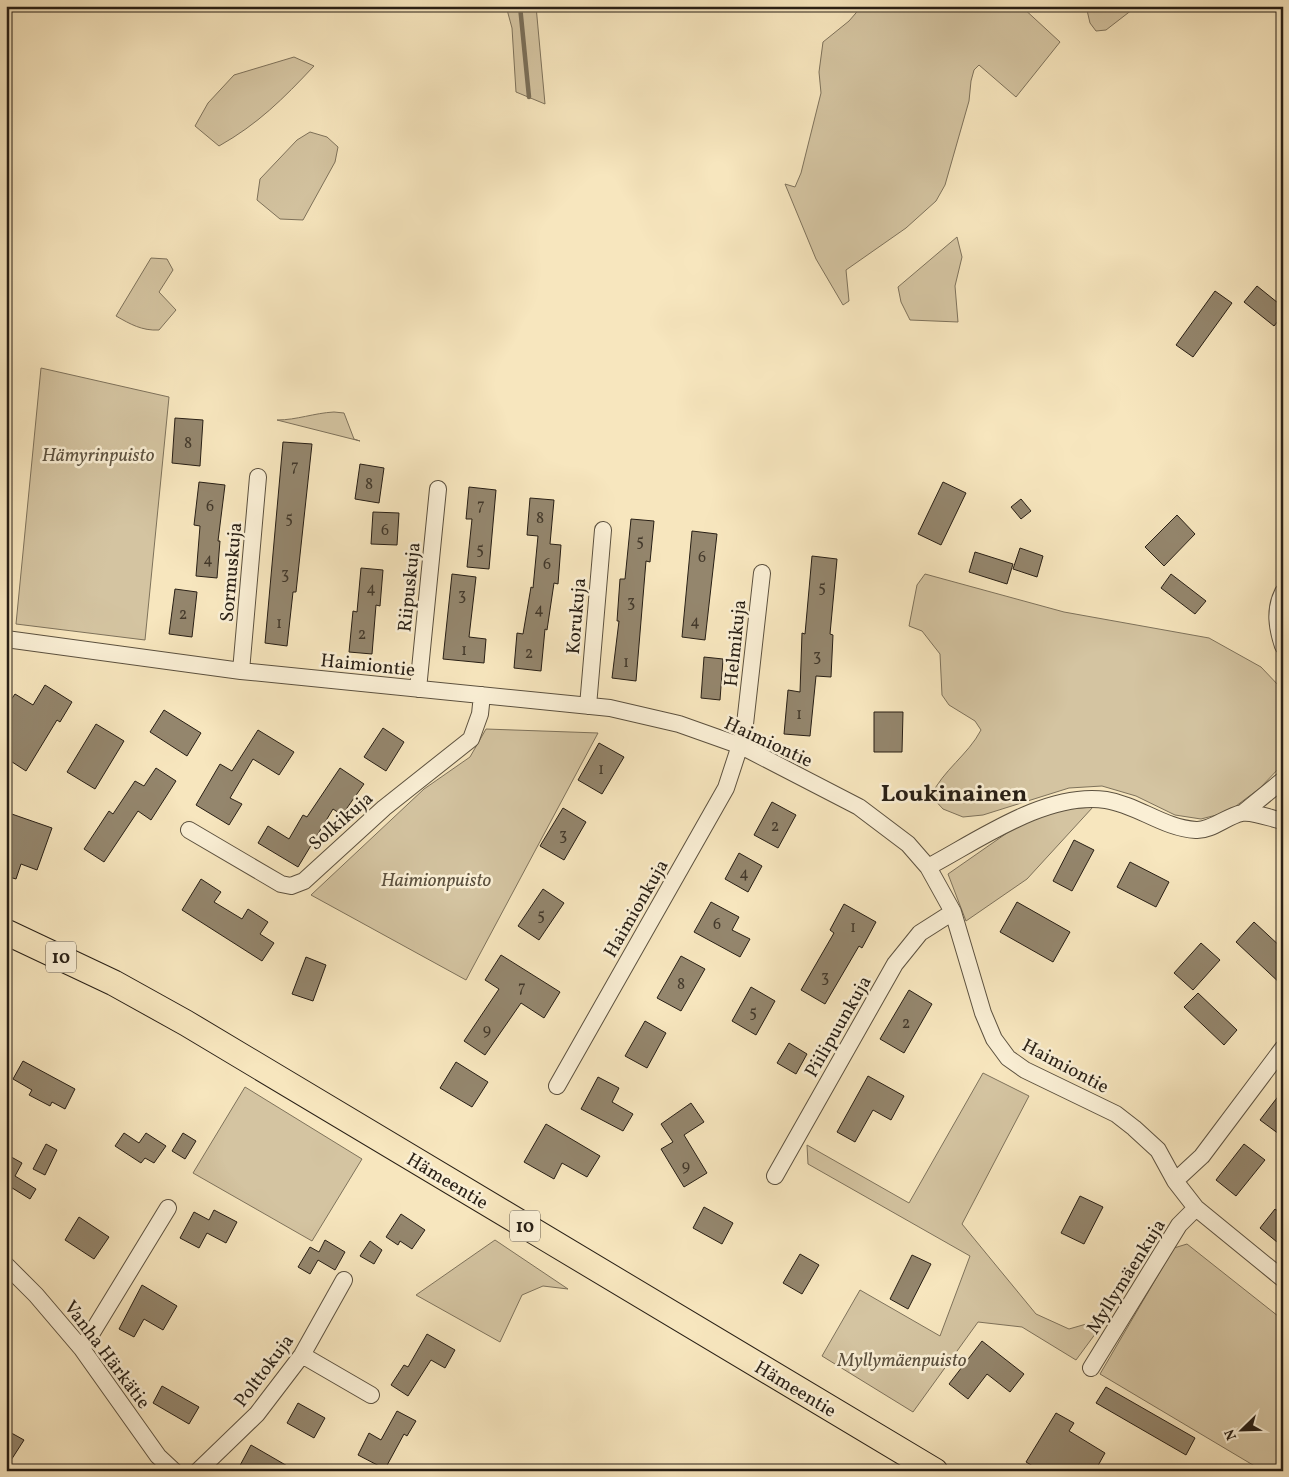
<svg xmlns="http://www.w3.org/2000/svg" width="1289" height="1477" font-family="Vollkorn,serif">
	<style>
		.green { fill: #d4c4a1; stroke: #7e725b }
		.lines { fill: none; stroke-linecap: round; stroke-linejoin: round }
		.stream { stroke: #7a6e58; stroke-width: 4.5 }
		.building { fill: #94866d; stroke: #281f15 }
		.minor-casing { stroke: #5c513f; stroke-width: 18 }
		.highway-casing { stroke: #281f15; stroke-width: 27 }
		.minor { stroke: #faefd5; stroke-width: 16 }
		.highway { stroke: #f7e6be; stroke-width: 25 }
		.labels { text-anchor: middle; stroke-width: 5; stroke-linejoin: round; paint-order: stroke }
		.number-label { font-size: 16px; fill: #43392b }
		.shield { fill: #faefd5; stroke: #675d4f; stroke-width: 1 }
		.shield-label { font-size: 18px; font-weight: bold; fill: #281f15 }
		.park-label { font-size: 19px; font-style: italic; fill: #5c513f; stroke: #faefd5 }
		.street-label { font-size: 19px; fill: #281f15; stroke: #faefd5 }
		.district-label { font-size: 24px; font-weight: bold; fill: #281f15; stroke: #faefd5 }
	</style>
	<rect width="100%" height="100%" fill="#f7e6be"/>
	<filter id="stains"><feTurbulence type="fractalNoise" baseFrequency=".004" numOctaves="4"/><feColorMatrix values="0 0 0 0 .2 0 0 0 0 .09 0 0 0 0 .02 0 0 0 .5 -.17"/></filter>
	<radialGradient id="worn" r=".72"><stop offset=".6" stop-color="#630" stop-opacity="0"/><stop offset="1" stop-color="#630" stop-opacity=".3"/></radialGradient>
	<!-- green -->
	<path class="green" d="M506 6H536L545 104 516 92 512 28Z
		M862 6H1021L1060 42 1016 97 979 65 974 70 971 81 969 101 945 185 936 201 906 228 846 270 849 301 843 305 816 259 785 184 795 187 801 173 821 93 819 72 823 42 849 21Z
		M1086 6H1137L1106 30 1096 31 1090 23Z
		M294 57 314 66C283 99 258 124 219 146L195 126 208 103 234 75Z
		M310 132 327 137 338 147 335 162 303 220 280 219 257 200 260 179 297 140Z
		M957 237 962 257 955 286 958 322 910 320 901 302 898 287Z
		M151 258 167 259 173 270 159 292 176 310 159 330C142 331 130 324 116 316Z
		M41 368 169 397 145 640 16 624Z
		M334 412 344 413 354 439 360 441 277 420C297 420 314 413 334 412Z
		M925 574 1064 612 1209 638 1261 667 1280 687 1283 693V764L1260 788 1228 812 1201 819 1175 815 1136 796 1102 786 1069 788 983 815 963 817 943 809 931 796C943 770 968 755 981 730L975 721 949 705 942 695 940 654 922 631 909 626 917 585Z
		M486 729 598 733 466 980 311 895 424 789 470 757Z
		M1093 807 1027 879 966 921 948 874 1017 826 1056 810Z
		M983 1073 1029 1096 962 1224 1036 1314 1069 1329 1107 1318 1076 1360 1022 1327 978 1322 913 1412 822 1356 860 1290 940 1336 970 1256 808 1164 807 1145 909 1203Z
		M245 1087 362 1159 312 1241 193 1173Z
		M495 1240 568 1289 543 1286 522 1295 500 1342 416 1295Z
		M1187 1244 1283 1320V1471H1263L1100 1374 1174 1248Z"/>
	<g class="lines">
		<!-- stream -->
		<path class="stream" d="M520 6 529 97"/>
	</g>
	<!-- building -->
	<path class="building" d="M1257 286 1283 307V315L1274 326 1244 302Z
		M1215 291 1232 303 1193 357 1176 345Z
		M175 418 203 420 200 466 172 463Z
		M283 442 312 444 296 592H293L287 646 265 643Z
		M360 464 384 468 379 503 355 499Z
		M199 482 225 485 218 541H220L217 578 196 576 200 526 194 525Z
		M943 482 966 493 941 545 918 534Z
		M469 487 496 490 489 569 467 567 472 519H466Z
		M530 498 554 500 550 544 561 545 558 584 554 583 547 630 545 629 541 671 514 668 517 633 523 634 531 587 533 588 538 536 527 535Z
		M1021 499 1031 511 1021 519 1011 507Z
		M373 512 399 513 397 545 371 544Z
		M1177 515 1195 534 1164 566 1145 547Z
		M631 519 654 521 650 562 646 561 636 681 612 678 619 621H617L620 579H625Z
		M692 531 717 534 705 640 682 637Z
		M1020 548 1043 556 1037 577 1013 569Z
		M975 552 1013 564 1007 584 969 572Z
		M812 556 837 559 830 634 833 635 831 677 816 676 810 736 784 734 788 690 800 692 802 633 805 634Z
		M361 568 383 570 380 606 376 605 372 654 349 652 353 611 357 612Z
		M452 574 476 577 469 637 486 639 484 663 443 659Z
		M1171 574 1206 601 1195 614 1161 588Z
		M175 589 197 592 192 637 169 634Z
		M704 657 723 659 720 700 701 698Z
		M45 685 72 702 60 722 57 720 26 771 6 758V707L15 694 33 705Z
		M164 710 201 733 187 756 150 732Z
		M874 712H903L902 752H874Z
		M96 724 124 741 95 789 67 772Z
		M383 728 404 742 386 771 364 757Z
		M258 730 294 752 279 775 253 759 230 798 242 804 229 825 196 805 220 764 232 771Z
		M599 743 624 757 602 794 578 780Z
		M156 768 176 781 151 820 138 811 104 862 84 849 109 811 113 814 135 781 144 786Z
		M340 768 364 784 342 815 333 809 298 867 258 843 268 826 289 839 303 815 307 817Z
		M772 802 796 815 778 848 754 835Z
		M563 808 586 822 564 860 540 846Z
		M6 812 52 828 37 870 21 864 16 879 6 876Z
		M1074 840 1094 850 1072 891 1053 881Z
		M739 853 762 866 748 892 725 879Z
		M1130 862 1169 882 1156 907 1117 887Z
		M201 879 221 892 214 902 242 919 248 909 268 922 260 934 274 943 262 961 182 910Z
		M543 889 564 903 539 940 518 926Z
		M711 902 739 917 732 930 750 939 740 957 694 932Z
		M1017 902 1070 932 1053 962 1000 932Z
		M844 904 876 922 862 948 859 946 825 1004 801 990 834 933 830 930Z
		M1254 922 1283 949V986L1236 942Z
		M1201 943 1220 960 1193 990 1174 973Z
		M501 955 560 992 544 1018 521 1003 485 1055 464 1041 499 989 485 980Z
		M681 956 705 969 681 1011 657 998Z
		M306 957 326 965 313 1001 292 994Z
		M751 987 775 1001 756 1035 732 1021Z
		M909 990 932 1004 904 1053 880 1039Z
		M1198 993 1237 1030 1224 1045 1184 1007Z
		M645 1021 666 1033 647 1068 625 1056Z
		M789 1043 807 1054 796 1074 777 1063Z
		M23 1061 75 1089 65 1109 52 1102 50 1106 29 1095 32 1090 13 1079Z
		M456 1062 488 1082 472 1107 440 1088Z
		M868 1076 904 1096 891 1120 873 1110 855 1142 837 1132Z
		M598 1077 619 1088 612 1102 633 1114 623 1131 581 1109Z
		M1283 1090V1137L1260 1120Z
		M691 1103 704 1122 684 1135 707 1173 684 1187 661 1149 673 1142 661 1124Z
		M546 1124 600 1156 587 1177 562 1163 554 1179 524 1162Z
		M124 1133 139 1143 146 1133 166 1146 154 1163 145 1158 141 1163 115 1146Z
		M183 1133 196 1141 185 1159 172 1151Z
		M46 1144 57 1150 45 1175 33 1169Z
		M1244 1144 1265 1160 1236 1196 1216 1180Z
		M6 1154 22 1163 15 1176 36 1189 30 1199 9 1186 6 1191Z
		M1080 1196 1103 1207 1084 1244 1061 1233Z
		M704 1207 733 1223 722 1244 693 1228Z
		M1275 1209 1283 1215V1247L1260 1228Z
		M214 1210 237 1222 226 1243 207 1233 199 1248 180 1238 194 1212 209 1220Z
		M401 1214 425 1230 412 1249 400 1241 398 1245 386 1237Z
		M79 1217 109 1237 94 1259 65 1240Z
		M325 1240 345 1252 335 1270 318 1260 310 1274 298 1267 310 1247 319 1252Z
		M370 1241 382 1250 374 1264 360 1256Z
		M800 1254 819 1265 802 1294 783 1283Z
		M912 1255 931 1264 908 1309 890 1299Z
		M142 1285 177 1306 163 1330 144 1319 134 1337 119 1329Z
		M427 1334 455 1350 445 1368 431 1360 408 1396 391 1385 404 1365 408 1367Z
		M982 1341 1024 1374 1010 1392 987 1374 968 1399 949 1384Z
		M162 1386 199 1407 189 1424 153 1403Z
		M1106 1387 1195 1438 1186 1455 1096 1403Z
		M298 1403 325 1418 314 1438 287 1423Z
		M397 1411 416 1421 407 1436 404 1434 385 1469 358 1455 369 1433 381 1440Z
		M1056 1413 1074 1423 1069 1431 1105 1453 1095 1471H1041L1026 1462Z
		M6 1430 24 1440 6 1468Z
		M251 1445 296 1471H237Z"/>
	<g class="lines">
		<!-- minor casing -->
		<g class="minor-casing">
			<path id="minor" d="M1283 592C1274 610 1277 628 1283 646
				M6 639 241 671 610 708 679 724 741 746 859 807 908 844 928 867 953 912 983 1013 994 1039 1008 1058 1025 1070 1116 1114 1134 1128 1158 1150 1175 1181 1196 1208 1283 1279
				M241 671 258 477
				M418 689 438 489
				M588 706 603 530
				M1244 812 1283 780
				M189 830 281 884 291 886 304 881 384 808 471 739 480 714 482 695
				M928 867C979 840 1047 791 1106 800 1138 805 1163 828 1196 830 1211 831 1227 816 1242 813 1253 811 1272 819 1283 821
				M557 1086 726 788 744 733 762 573
				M775 1176 895 964 920 933 953 912
				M1175 1181 1202 1156 1283 1048
				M6 1265 36 1295 82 1349 158 1456 174 1471
				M82 1349 168 1208
				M302 1355 371 1395
				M1091 1368 1179 1225 1196 1208
				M198 1471 257 1414 302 1355 344 1280"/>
		</g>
		<!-- highway casing -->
		<g class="highway-casing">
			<path id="highway" d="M6 932 114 983 186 1023 935 1471"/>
		</g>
		<!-- minor -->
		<use href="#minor" class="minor"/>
		<!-- highway -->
		<use href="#highway" class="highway"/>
	</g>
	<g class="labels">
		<!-- number labels -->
		<g class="number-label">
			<text x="188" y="448">8</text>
			<text x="295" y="471">7</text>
			<text x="369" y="489">8</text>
			<text x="481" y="510">7</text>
			<text x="210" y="511">6</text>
			<text x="289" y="523">5</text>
			<text x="540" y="523">8</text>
			<text x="385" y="535">6</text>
			<text x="640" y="546">5</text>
			<text x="480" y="554">5</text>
			<text x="702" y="562">6</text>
			<text x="208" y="564">4</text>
			<text x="547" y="569">6</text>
			<text x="285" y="579">3</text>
			<text x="822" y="592">5</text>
			<text x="371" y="593">4</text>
			<text x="462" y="600">3</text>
			<text x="631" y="607">3</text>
			<text x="539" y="614">4</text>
			<text x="183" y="619">2</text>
			<text x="695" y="626">4</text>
			<text x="279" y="628">1</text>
			<text x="362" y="639">2</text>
			<text x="464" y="655">1</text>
			<text x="529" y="658">2</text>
			<text x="817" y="661">3</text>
			<text x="626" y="667">1</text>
			<text x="799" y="719">1</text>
			<text x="601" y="774">1</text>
			<text x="775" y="831">2</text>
			<text x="563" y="840">3</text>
			<text x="744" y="878">4</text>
			<text x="541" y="920">5</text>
			<text x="717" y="929">6</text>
			<text x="853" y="932">1</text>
			<text x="825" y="982">3</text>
			<text x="681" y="989">8</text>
			<text x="522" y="992">7</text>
			<text x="753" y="1017">5</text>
			<text x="906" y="1028">2</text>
			<text x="487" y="1035">9</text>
			<text x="686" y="1171">9</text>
		</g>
		<!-- shield labels -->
		<g class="shield">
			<rect x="46" y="941.5" width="30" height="31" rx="4"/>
			<rect x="510" y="1210.5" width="30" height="31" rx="4"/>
		</g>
		<g class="shield-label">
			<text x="61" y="963">10</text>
			<text x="525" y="1232">10</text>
		</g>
		<!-- park labels -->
		<g class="park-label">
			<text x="98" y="461">Hämyrinpuisto</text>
			<text x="436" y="886">Haimionpuisto</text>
			<text x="902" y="1366">Myllymäenpuisto</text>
		</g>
		<!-- street labels -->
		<g class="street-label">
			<text transform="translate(230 572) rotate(-85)" y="7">Sormuskuja</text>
			<text transform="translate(408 587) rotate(-84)" y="7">Riipuskuja</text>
			<text transform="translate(575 616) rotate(-85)" y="7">Korukuja</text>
			<text transform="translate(734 643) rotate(-84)" y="7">Helmikuja</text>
			<text transform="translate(368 664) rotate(6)" y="7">Haimiontie</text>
			<text transform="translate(769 741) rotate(25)" y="7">Haimiontie</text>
			<text transform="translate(340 820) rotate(-41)" y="7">Solkikuja</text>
			<text transform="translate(635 908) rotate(-60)" y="7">Haimionkuja</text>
			<text transform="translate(837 1026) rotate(-60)" y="7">Piilipuunkuja</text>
			<text transform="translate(1066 1065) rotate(28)" y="7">Haimiontie</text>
			<text transform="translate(448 1180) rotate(31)" y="7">Hämeentie</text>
			<text transform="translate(1125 1276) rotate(-58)" y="7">Myllymäenkuja</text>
			<text transform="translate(108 1354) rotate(53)" y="7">Vanha Härkätie</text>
			<text transform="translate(263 1370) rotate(-53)" y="7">Polttokuja</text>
			<text transform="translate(796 1388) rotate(31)" y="7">Hämeentie</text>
		</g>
		<!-- district labels -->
		<g class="district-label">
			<text x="954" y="801">Loukinainen</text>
		</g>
	</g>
	<!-- margin -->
	<rect width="1289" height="1477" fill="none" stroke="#f7e6be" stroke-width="25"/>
	<rect x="8" y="8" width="1274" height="1462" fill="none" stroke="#281f15" stroke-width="2.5"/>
	<rect x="12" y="12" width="1264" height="1452" fill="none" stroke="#281f15"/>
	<!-- north arrow -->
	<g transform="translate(1242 1430) rotate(247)" stroke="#faefd5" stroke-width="4" paint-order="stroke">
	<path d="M0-4L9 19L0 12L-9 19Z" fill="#281f15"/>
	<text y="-8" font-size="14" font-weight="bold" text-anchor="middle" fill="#281f15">N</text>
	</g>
	<rect width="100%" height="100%" filter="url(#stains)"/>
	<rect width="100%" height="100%" fill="url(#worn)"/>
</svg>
